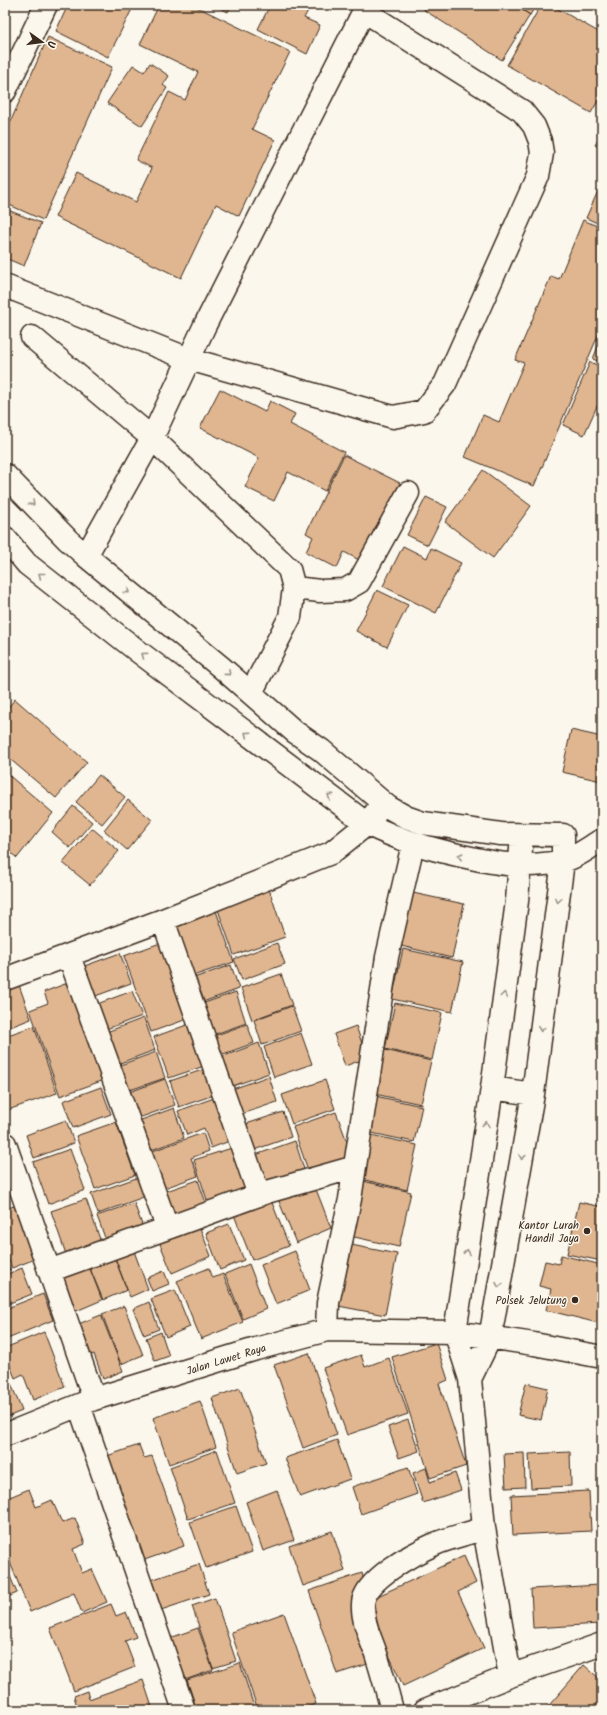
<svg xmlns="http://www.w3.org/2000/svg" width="607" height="1715" font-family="Kalam,sans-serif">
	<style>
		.building { fill: #e0b690; stroke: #3b2a1e }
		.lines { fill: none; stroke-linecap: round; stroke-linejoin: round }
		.minor-casing { stroke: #3b2a1e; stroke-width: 25 }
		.minor { stroke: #fbf7ec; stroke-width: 22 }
		.oneway { stroke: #9b9085 }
		.poi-dot { fill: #3b2a1e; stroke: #fbf7ec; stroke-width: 1.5 }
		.labels { text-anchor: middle; stroke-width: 3; stroke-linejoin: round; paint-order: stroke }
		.poi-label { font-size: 11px; fill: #3b2a1e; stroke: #fbf7ec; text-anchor: end }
		.street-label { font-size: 11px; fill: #3b2a1e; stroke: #fbf7ec }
	</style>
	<rect width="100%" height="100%" fill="#fbf7ec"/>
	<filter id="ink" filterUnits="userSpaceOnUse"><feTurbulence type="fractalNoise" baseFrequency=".025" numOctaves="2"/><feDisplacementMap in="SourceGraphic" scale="8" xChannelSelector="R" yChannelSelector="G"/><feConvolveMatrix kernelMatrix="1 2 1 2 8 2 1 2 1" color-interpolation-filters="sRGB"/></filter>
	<g filter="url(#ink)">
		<!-- building -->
		<path class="building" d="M68 5H134L108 57 56 31Z
			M159 5H193L290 52 252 129 275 140 239 216 216 204 181 278 55 217 76 173 136 202 152 168 136 160 169 92 185 100 198 72 140 44Z
			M214 5H231L228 12Z
			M270 5H311L304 18 320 25 307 54 258 29Z
			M427 5H515L530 15 502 60 424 10Z
			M515 5H536L530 15Z
			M541 5H551L602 34V94L591 113 507 65Z
			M48 37 112 67 43 220 5 203V134Z
			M150 63 169 76 163 85 167 88 142 126 107 103 133 65 144 72Z
			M602 133V149L595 145Z
			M602 182V225L586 218Z
			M5 209 41 223 24 266 5 258Z
			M583 220 602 228V326L534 486 465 457 483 415 499 422 524 363 515 360 551 276 559 279Z
			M602 336V363L593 359Z
			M590 362 602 367V395L584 435 563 425Z
			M220 389 265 412 270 401 295 414 290 424 344 452 325 491 288 472 274 501 245 487 259 458 200 428Z
			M344 455 400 483 361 561 344 552 337 568 306 552 313 537 306 533Z
			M483 470 531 506 493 558 445 522Z
			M426 497 447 507 428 545 407 535Z
			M403 546 427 558 431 548 461 563 436 613 383 586Z
			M377 590 408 605 387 647 356 631Z
			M602 653V662L598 656Z
			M15 699 87 762 56 798 5 755V711Z
			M571 730 602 737 601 781 562 772Z
			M5 772 53 813 17 858 5 848Z
			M99 775 125 797 102 824 76 802Z
			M128 800 152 820 127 850 104 830Z
			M73 806 92 822 70 848 52 832Z
			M92 828 119 851 90 885 63 863Z
			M269 889 285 937 234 955 217 907Z
			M413 893 464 904 452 958 401 946Z
			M216 911 234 962 190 977 173 927Z
			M166 941 193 1017 151 1032 124 956Z
			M277 943 285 964 242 980 234 959Z
			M403 949 463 962 452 1012 392 999Z
			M120 953 131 983 90 998 79 968Z
			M231 965 239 989 200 1003 191 979Z
			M281 974 292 1005 252 1020 241 988Z
			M70 982 104 1080 60 1096 30 1010 48 1003 44 992Z
			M19 985 31 1019 5 1029V990Z
			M132 991 142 1016 98 1032 89 1007Z
			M236 992 246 1023 207 1037 196 1006Z
			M395 1003 442 1013 432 1060 385 1049Z
			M292 1006 301 1031 262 1045 254 1020Z
			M144 1018 155 1050 112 1066 101 1034Z
			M192 1023 207 1065 169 1078 154 1037Z
			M247 1024 254 1043 215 1057 208 1038Z
			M34 1026 57 1093 5 1111V1036Z
			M356 1026 367 1058 345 1066 334 1034Z
			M301 1033 312 1064 274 1077 264 1047Z
			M259 1043 269 1073 227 1088 216 1059Z
			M385 1050 431 1061 421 1104 375 1094Z
			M156 1052 165 1078 121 1093 112 1068Z
			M208 1068 217 1094 179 1107 170 1081Z
			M269 1076 277 1102 236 1116 227 1091Z
			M165 1079 175 1105 133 1120 124 1094Z
			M325 1080 335 1109 292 1124 282 1095Z
			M101 1087 111 1114 73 1128 63 1101Z
			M375 1096 422 1106 414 1142 367 1132Z
			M214 1098 235 1139 211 1148 204 1128 187 1135 178 1111Z
			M174 1108 184 1138 143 1153 133 1123Z
			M283 1112 291 1137 248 1152 240 1126Z
			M336 1112 353 1158 309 1173 293 1127Z
			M66 1120 74 1143 34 1158 26 1135Z
			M116 1122 135 1175 95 1189 76 1136Z
			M203 1133 209 1151 191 1158 198 1176 156 1191 144 1154Z
			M371 1135 417 1145 407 1190 361 1179Z
			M295 1141 306 1175 260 1192 247 1158Z
			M238 1146 253 1195 210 1209 194 1160Z
			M70 1149 85 1190 48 1204 33 1162Z
			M139 1177 146 1196 98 1214 91 1194Z
			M198 1180 208 1209 168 1223 158 1194Z
			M363 1181 411 1192 399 1247 350 1236Z
			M314 1184 331 1228 296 1243 278 1199Z
			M269 1195 289 1246 252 1260 232 1210Z
			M86 1199 102 1245 67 1257 51 1211Z
			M579 1202 602 1207V1261L567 1254Z
			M134 1203 145 1233 108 1246 97 1216Z
			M14 1206 35 1259 12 1268 5 1251V1209Z
			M198 1223 211 1256 172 1273 158 1239Z
			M229 1224 244 1260 220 1270 206 1233Z
			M131 1243 148 1289 130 1297 112 1250Z
			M346 1244 397 1254 385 1315 333 1305Z
			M112 1251 127 1290 103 1300 87 1261Z
			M295 1251 310 1290 276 1304 261 1265Z
			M561 1255 602 1265V1324L546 1310 551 1289 539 1286 545 1261 559 1264Z
			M5 1257 10 1270 5 1272Z
			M87 1261 102 1300 74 1312 59 1272Z
			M249 1264 266 1309 243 1319 225 1274Z
			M22 1268 32 1294 5 1305V1275Z
			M209 1268 213 1278 223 1274 243 1322 201 1339 177 1281Z
			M164 1271 169 1284 152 1291 147 1278Z
			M175 1290 190 1327 166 1337 151 1299Z
			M43 1294 53 1320 5 1340V1309Z
			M149 1302 159 1329 144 1335 133 1309Z
			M124 1306 143 1355 121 1364 102 1314Z
			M101 1315 123 1371 103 1379 94 1354 84 1358 71 1327Z
			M44 1332 65 1387 33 1400 23 1374 15 1378 5 1353V1348Z
			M161 1332 169 1356 155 1361 146 1338Z
			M436 1343 448 1380 439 1384 466 1466 430 1478 392 1357Z
			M309 1353 337 1435 303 1448 274 1365Z
			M361 1355 365 1367 389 1358 408 1414 347 1435 323 1368Z
			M5 1364 10 1377 5 1379Z
			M10 1381 22 1411 5 1418V1383Z
			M526 1383 548 1388 541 1420 518 1415Z
			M240 1388 266 1463 237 1473 212 1398Z
			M200 1401 216 1447 169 1464 153 1418Z
			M408 1420 419 1451 399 1458 388 1427Z
			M337 1440 350 1479 300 1497 285 1458Z
			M139 1445 144 1458 152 1456 184 1546 136 1563 107 1456Z
			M217 1450 235 1503 188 1519 170 1467Z
			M570 1452 571 1486 531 1488 529 1454Z
			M524 1453 525 1487 506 1488 504 1454Z
			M408 1467 417 1494 361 1514 352 1487Z
			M426 1468 430 1482 455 1473 461 1490 423 1503 413 1473Z
			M29 1489 36 1507 52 1500 62 1523 75 1518 85 1544 73 1549 82 1573 92 1569 107 1602 82 1613 74 1593 30 1612 5 1550V1513L8 1512 5 1506V1499Z
			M277 1490 294 1540 263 1551 246 1502Z
			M589 1491 591 1531 513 1535 511 1495Z
			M236 1506 252 1552 206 1568 190 1522Z
			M332 1531 345 1571 303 1586 289 1546Z
			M464 1556 476 1583 458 1592 484 1648 403 1686 365 1602Z
			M5 1564 17 1593 5 1598Z
			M199 1564 209 1594 158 1611 148 1581Z
			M362 1573 367 1591 352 1596 374 1662 337 1674 309 1591Z
			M599 1585 600 1624 533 1628 531 1589Z
			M215 1598 236 1661 213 1668 192 1606Z
			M111 1604 116 1616 126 1612 136 1637 125 1641 135 1667 74 1691 50 1628Z
			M284 1613 316 1704 300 1710H258L231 1632Z
			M198 1628 213 1670 185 1680 170 1638Z
			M240 1663 255 1710H197L187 1680Z
			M584 1665 602 1681V1710H545Z
			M143 1680 153 1710H78L74 1696 87 1691 89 1699Z
			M70 1706 72 1710H58Z"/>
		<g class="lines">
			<!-- minor casing -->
			<g class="minor-casing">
				<path id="minor" d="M5 91 46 5
					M5 286 189 359 393 417 424 411 445 384 538 176 542 153 540 141 534 126 522 111 364 11
					M32 337 152 438 289 569 294 588 290 617 251 693
					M5 475 68 540 86 556 222 668 295 732 321 750 388 807 406 817 423 823 501 834 563 835V861L533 1094 490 1338 470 1379
					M5 538 27 564 139 652 367 824C399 840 427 848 462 856 497 864 527 869 562 861 574 859 590 847 600 841
					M86 556 152 438 205 325 367 5
					M294 588 320 591 345 590 359 582 408 493
					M163 920 259 1195
					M69 956 167 1227
					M5 979 163 920 331 853 367 824 376 812
					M492 1088 533 1094
					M5 1144 94 1399
					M49 1271 267 1192 355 1167
					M327 1330 328 1303 350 1199 387 957 413 844
					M79 1405 184 1710
					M5 1435 94 1399 256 1349 327 1330 455 1332 534 1344 602 1357
					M510 1676 484 1528 470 1379 455 1332 492 1088 517 901 522 835
					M392 1710C387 1691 382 1673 376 1654 371 1639 362 1621 363 1604 364 1579 415 1553 435 1544 451 1537 468 1534 484 1528
					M425 1710 510 1676 602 1644"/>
			</g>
			<!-- minor -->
			<use href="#minor" class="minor"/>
		</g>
		<!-- one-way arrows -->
		<defs><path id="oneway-chevron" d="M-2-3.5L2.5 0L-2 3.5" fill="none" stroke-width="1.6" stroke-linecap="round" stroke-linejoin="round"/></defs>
		<g class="oneway">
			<use href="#oneway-chevron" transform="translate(32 503) rotate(45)"/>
			<use href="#oneway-chevron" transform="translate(41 575) rotate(-142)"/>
			<use href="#oneway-chevron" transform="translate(127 591) rotate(40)"/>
			<use href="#oneway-chevron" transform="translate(144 655) rotate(-143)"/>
			<use href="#oneway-chevron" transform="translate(228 673) rotate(41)"/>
			<use href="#oneway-chevron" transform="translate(247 734) rotate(-143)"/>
			<use href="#oneway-chevron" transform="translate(330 796) rotate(-144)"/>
			<use href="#oneway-chevron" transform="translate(460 856) rotate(-167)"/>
			<use href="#oneway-chevron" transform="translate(558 900) rotate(98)"/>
			<use href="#oneway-chevron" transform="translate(504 995) rotate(-82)"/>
			<use href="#oneway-chevron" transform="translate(541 1029) rotate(98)"/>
			<use href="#oneway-chevron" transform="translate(486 1124) rotate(-81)"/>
			<use href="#oneway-chevron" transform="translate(522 1157) rotate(100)"/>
			<use href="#oneway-chevron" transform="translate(467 1252) rotate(-81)"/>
			<use href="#oneway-chevron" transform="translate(499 1285) rotate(100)"/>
		</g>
	</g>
	<!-- markers -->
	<g class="poi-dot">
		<circle cx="587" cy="1231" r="4"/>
		<circle cx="575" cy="1300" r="4"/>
	</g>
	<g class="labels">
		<!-- poi labels -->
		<g class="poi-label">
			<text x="579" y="1229">Kantor Lurah<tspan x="579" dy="13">Handil Jaya</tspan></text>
			<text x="567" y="1304">Polsek Jelutung</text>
		</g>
		<!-- street labels -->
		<g class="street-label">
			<text transform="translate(226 1359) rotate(-17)" y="4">Jalan Lawet Raya</text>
		</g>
	</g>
	<!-- margin -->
	<rect width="607" height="1715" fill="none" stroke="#fbf7ec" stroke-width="20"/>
	<rect x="10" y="10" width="587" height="1695" fill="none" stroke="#3b2a1e" stroke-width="1.5" filter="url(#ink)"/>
	<!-- north arrow -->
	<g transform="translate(42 42) rotate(104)" stroke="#fbf7ec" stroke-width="3" paint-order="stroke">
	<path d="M0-3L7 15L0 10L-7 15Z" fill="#3b2a1e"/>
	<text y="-6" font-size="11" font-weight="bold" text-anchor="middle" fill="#3b2a1e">U</text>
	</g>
</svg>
